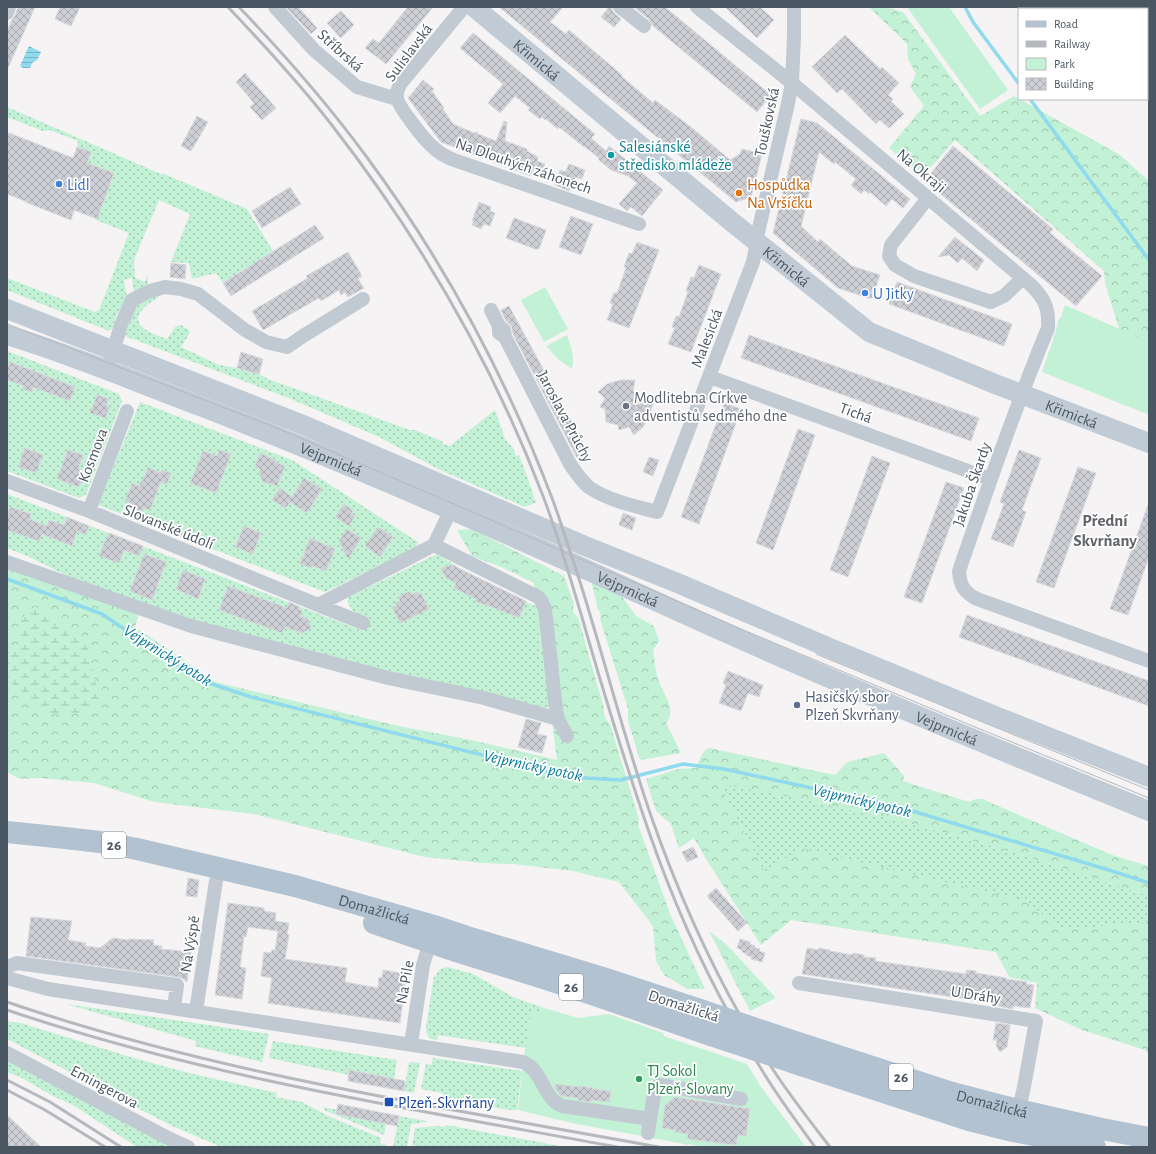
<svg xmlns="http://www.w3.org/2000/svg" width="1156" height="1154" font-family="'Alegreya Sans',sans-serif">
	<style>
		.grass { fill: url(#grass-dots) }
		.forest { fill: url(#forest-crowns) }
		.wetland { fill: url(#wetland-marsh) }
		.park { fill: #c3f1d5 }
		.water { fill: url(#water-rules) }
		.lines { fill: none; stroke-linecap: round; stroke-linejoin: round }
		.stream { stroke: #90daee; stroke-width: 3.5 }
		.building { fill: url(#building-cross-hatch); stroke: #d7d9de }
		.minor { stroke: #c1cad2; stroke-width: 14 }
		.secondary { stroke: #c1cbd6; stroke-width: 20 }
		.primary { stroke: #b3c2d1; stroke-width: 22 }
		.tram { stroke: #b5b8bd; stroke-width: 1 }
		.rail { stroke: #b5b8bd; stroke-width: 3 }
		.primary-bridge { stroke: #b3c2d1; stroke-width: 22 }
		.culture-dot { fill: #0f9aa8; stroke: #fff; stroke-width: 1.5 }
		.shop-dot { fill: #3f7fe0; stroke: #fff; stroke-width: 1.5 }
		.food-dot { fill: #e8710a; stroke: #fff; stroke-width: 1.5 }
		.worship-dot { fill: #6b7280; stroke: #fff; stroke-width: 1.5 }
		.service-dot { fill: #5c6f8a; stroke: #fff; stroke-width: 1.5 }
		.leisure-dot { fill: #2e9e5b; stroke: #fff; stroke-width: 1.5 }
		.transit-dot { fill: #1a4fb4; stroke: #fff; stroke-width: 1.5 }
		.labels { text-anchor: middle; stroke-width: 3.5; stroke-linejoin: round; paint-order: stroke }
		.shield { fill: #fff; stroke: #808990; stroke-width: 1 }
		.shield-label { font-size: 15px; font-weight: bold; fill: #4a5661 }
		.street-label { font-size: 16px; fill: #4a5661; stroke: #fff }
		.culture-label { font-size: 16px; fill: #0d838f; stroke: #fff; text-anchor: start }
		.shop-label { font-size: 16px; fill: #366cbe; stroke: #fff; text-anchor: start }
		.food-label { font-size: 16px; fill: #c56008; stroke: #fff; text-anchor: start }
		.worship-label { font-size: 16px; fill: #5b616d; stroke: #fff; text-anchor: start }
		.service-label { font-size: 16px; fill: #4e5e75; stroke: #fff; text-anchor: start }
		.leisure-label { font-size: 16px; fill: #27864d; stroke: #fff; text-anchor: start }
		.transit-label { font-size: 16px; fill: #164399; stroke: #fff; text-anchor: start }
		.neighbourhood-label { font-size: 17px; font-weight: bold; fill: #5f6368; stroke: #fff }
		.water-label { font-size: 17px; font-style: italic; fill: #0c7c9b; stroke: #fff }
	</style>
	<defs>
		<pattern id="grass-dots" width="8" height="8" patternUnits="userSpaceOnUse"><rect width="8" height="8" fill="#c3f1d5"/><path d="M2 2h.1M6 6h.1" fill="none" stroke="#a0c6b0" stroke-width="1.8" stroke-linecap="round"/></pattern>
		<pattern id="forest-crowns" width="20" height="18" patternUnits="userSpaceOnUse"><rect width="20" height="18" fill="#c3f1d5"/><path d="M2 6a3 3 0 1 1 6 0M12 15a3 3 0 1 1 6 0" fill="none" stroke="#a0c6b0"/></pattern>
		<pattern id="wetland-marsh" width="20" height="14" patternUnits="userSpaceOnUse"><rect width="20" height="14" fill="#c3f1d5"/><path d="M1 5h8M5 5V1M11 12h8M15 12V8" fill="none" stroke="#a0c6b0"/></pattern>
		<pattern id="water-rules" width="6" height="5" patternUnits="userSpaceOnUse"><rect width="6" height="5" fill="#90daee"/><path d="M0 2.5h6" fill="none" stroke="#78b4c4"/></pattern>
		<pattern id="building-cross-hatch" width="8" height="8" patternUnits="userSpaceOnUse"><rect width="8" height="8" fill="#cdcfd5"/><path d="M0 0l8 8M0 8l8-8" fill="none" stroke="#a8abb0"/></pattern>
	</defs>
	<rect width="100%" height="100%" fill="#f5f3f3"/>
	<!-- grass -->
	<path class="grass" d="M7 107 161 174H164L247 209 273 251 243 270 242 269V270L223 283 216 273 192 279 189 263 171 262 190 214 159 200 136 255 134 261 135 278 145 282 148 275V284L134 292 132 278 124 280 127 297 117 314 112 329 109 331 7 290V278L95 312 99 310 129 233 96 220 114 173 87 163 91 152 77 147 78 141 50 130 43 131 7 117Z
		M158 295V298C147 304 127 318 146 330 152 334 160 336 167 339L175 327 181 325 190 331 189 334 181 347 219 365 237 368 259 374 268 379 410 430H415L442 441 443 444 450 446 495 410 505 439 513 448 516 456 519 455 532 490 534 499 537 502 525 507 440 470 379 437 291 399 125 336 134 310 138 304Z
		M7 351 119 394 122 401 86 495 79 498 7 471Z
		M140 402 292 460 418 542 416 548 325 592 98 505Z
		M7 494 363 631 368 620 352 610 347 601 349 597 437 554 461 569 537 607V622L550 706 543 709 402 676 235 633 160 610 68 576 27 556 7 548Z
		M725 786H733C801 799 868 812 935 830 1007 849 1078 873 1149 896V922L1061 930 1026 901 765 873 721 787Z
		M448 967 473 974 513 997 544 1008 538 1013 531 1012 526 1048 438 1035 437 1040C428 1039 426 1035 426 1027L434 976 436 977C437 970 441 968 448 967Z
		M66 1004 269 1034 262 1062 195 1046 196 1041Z
		M7 1020 11 1022 21 1023 130 1057 189 1073 277 1093 276 1097 302 1102 328 1116 381 1138 380 1143 386 1145V1147H221L168 1124 7 1039Z
		M273 1041 397 1060 394 1079 349 1075 269 1058Z
		M433 1058 522 1071 517 1110H508L442 1097 443 1093 421 1089 426 1064 431 1065Z
		M7 1060 177 1147H137L73 1105 53 1096 22 1078 7 1072Z
		M409 1062 420 1063 414 1093 404 1091Z
		M324 1107 337 1110 386 1124 384 1135 324 1110Z
		M399 1116 426 1121V1122L411 1124 407 1147H393Z
		M447 1125 566 1147H412L415 1128 437 1126 446 1127Z"/>
	<!-- forest -->
	<path class="forest" d="M869 7H887L903 12 980 116 1014 96 1120 155 1149 181V407L1046 369 1059 318 1089 330 1139 393 1105 283 1104 271 955 140 922 177 889 148 924 106 910 87 916 74 908 59 907 44Z
		M472 529 564 576 574 604C572 610 573 613 578 617L604 708C603 714 605 720 610 724L639 819 638 825 671 916 705 989H687L664 975 656 961 653 926 619 882 573 871 513 864 483 863 425 857 254 814 154 802 94 783 41 778 20 779 7 772V567L139 614 135 627 216 682 394 725 471 740 557 760 550 706 537 622V607L534 583 506 569 472 556 457 530Z
		M591 581 621 595 636 616 654 626 659 641 653 650C655 659 655 670 658 679 662 692 678 710 666 723L681 753 640 760 628 721V709L600 619C601 615 601 612 598 609Z
		M709 748 835 775C840 771 842 766 848 762L884 753 904 776 903 781 969 802 976 799H982L1112 855 1149 866V896C1078 873 1007 849 935 830 868 812 801 799 733 786H725L721 787 765 873 800 848 1026 901 1061 930 1149 922V1054L1145 1050 1082 1030 1035 1008 1037 983 1009 977 996 952 791 920 761 945 708 862 694 838 679 848 671 824 656 811 646 779 678 769 695 768C701 760 700 753 709 748Z
		M709 931 727 945 776 998 750 1011Z"/>
	<!-- wetland -->
	<path class="wetland" d="M35 606 87 645 100 703 81 713 51 714 7 680V667L9 658 21 644 20 619Z"/>
	<!-- park -->
	<path class="park" d="M907 7H949L1008 90 980 109Z
		M545 287 568 329 544 342 521 300Z
		M1065 305 1149 342V415L1042 372Z
		M567 335C571 347 575 356 572 369L559 360 546 346Z
		M544 1008 578 1018 609 1014 663 1033 664 1036 747 1064 761 1087 806 1147H703L689 1144 688 1145 679 1143 572 1123 518 1110 524 1056 531 1012 538 1013Z"/>
	<!-- water -->
	<path class="water" d="M29 46 41 52 37 60 32 63 30 68H23L20 66Z"/>
	<g class="lines">
		<!-- stream -->
		<path class="stream" d="M965 7 973 22 1019 84
			M1030 99 1149 260
			M7 579 102 614 186 671 206 682 251 697 562 775 586 778 621 780 683 764 724 769 899 807 1112 871 1149 883"/>
	</g>
	<!-- building -->
	<path class="building" d="M18 7H35L7 70V31L12 20 15 16Z
		M60 7H80L71 26 55 19Z
		M286 7H298L317 28 311 34Z
		M408 7H433L386 64 365 48 373 39 379 43Z
		M499 7H563L550 22 566 34 569 30 622 75 621 76 653 103 655 100 691 127 730 160 740 154 742 149 762 154 751 197 736 202Z
		M609 7H612V10L614 13 621 19 614 27 601 17Z
		M634 7H665L771 95 757 112 652 25 649 19Z
		M725 7H760L774 20 757 38Z
		M341 11 354 25 341 38 327 23Z
		M473 33 595 134 591 138 606 151 609 146 663 190 642 216 631 207 627 211 619 204 637 183 628 176 611 170 598 159 599 158 584 146V147L559 127 558 129 546 119 545 120 542 117 540 119 528 110 530 108 515 96 500 113 488 103 503 84 460 48Z
		M845 35 880 69 882 67 899 83 888 95 893 99 891 101 904 114 889 128 880 120 876 124 842 89 837 93 812 67Z
		M245 73 276 108 262 120 250 107 254 103 236 82Z
		M423 80 434 89 432 91 444 108 443 109 453 124 474 133 477 132 478 134 496 141 504 121 507 122 505 141 527 149V151L538 157 537 161 545 164 541 173 533 170 531 176 441 142 408 98Z
		M197 116 208 122 191 151 181 146Z
		M801 119 817 123 910 199 903 208 892 199 886 206 870 192 869 194 864 190 861 194 851 185 856 179 835 162 834 164 819 152 801 226 818 242 820 239 852 266 880 275 872 298H868L838 288 773 233Z
		M9 133 73 158 77 147 91 152 87 163 114 173 97 219 74 210 71 220 25 202V201L7 194V139Z
		M953 146 1053 229 1050 233 1102 276 1076 306 925 181Z
		M569 164 585 170 582 179 575 177 569 191 555 185V184L560 170 565 172V171H566Z
		M290 187 301 204 262 228 252 211Z
		M479 202 491 207 490 211 495 213 490 226 485 224 484 225H483L481 229 472 225 474 221H472Z
		M571 216 593 224 581 255 559 247Z
		M514 218 546 230 539 249H535L506 238Z
		M315 225 324 238 231 296 223 283Z
		M955 237 984 260 977 271 962 258 958 263 949 255 938 257Z
		M637 242 659 250 629 328 607 320 613 304 610 303 614 293H617L626 268 624 267 629 253 632 254Z
		M348 252 362 276 358 279 364 288 348 297 345 292 341 295 339 290 321 301 319 298 263 330 252 311 308 278 306 276Z
		M171 263 186 265 185 279 170 277Z
		M699 265 721 274 691 352 668 344 675 328 672 327 676 316 679 317 688 292 686 291 691 277 694 278Z
		M897 282 1012 324 1004 346 889 304Z
		M509 306 588 452 577 458 513 334 512 328 510 324 506 321 501 310Z
		M749 335 979 418 971 441 741 358Z
		M241 352 263 359 259 374 237 368Z
		M10 362 75 387 70 401 33 387 32 392 22 389 24 386 7 380V370Z
		M621 380H635L633 391 641 400 653 403 650 414 643 427 634 435 629 427 619 430 618 425 606 422 605 409 600 407 605 398 598 392 607 384Z
		M97 395 109 399 106 405 110 407 105 418 90 413Z
		M724 403 741 409 699 524 681 517Z
		M798 429 815 435 773 550 756 543Z
		M25 448 43 455 36 473 18 467Z
		M68 450 83 455 78 469 85 472 79 487 57 479Z
		M220 450 231 454 216 493 190 483 203 451 217 456Z
		M1019 450 1041 458 1022 510 1026 512 1013 547 991 539 1004 504 1000 502Z
		M260 453 276 460 275 462 285 466 277 486 263 482 259 473 260 469 255 467Z
		M872 456 890 463 848 577 830 570Z
		M649 457 659 460 653 476 643 472Z
		M148 467 160 473 162 470 171 473 167 484 161 481 150 510 142 508 141 512 131 508 133 504 125 501 132 483 139 486 141 481 142 482Z
		M1078 467 1096 473 1054 588 1036 582Z
		M304 478 322 489 307 513 290 502 286 508 272 500 280 488 292 497Z
		M946 482 964 488 922 603 904 597Z
		M344 504 353 510 351 514 355 516 349 526 335 517Z
		M1148 505 1149 506V557L1128 615 1110 609Z
		M10 507 31 514 29 519 47 526 49 520 64 525 67 517 89 526 85 535 77 531 72 546 42 534 39 541 7 530V517Z
		M623 513 636 518 632 530 619 525Z
		M244 526 261 533 253 554 235 547Z
		M378 527 393 537 380 557 365 546Z
		M347 529 361 538 348 559 339 541Z
		M109 533 143 546 139 556 124 550 119 563 99 556 105 541H106Z
		M310 538 335 549 326 571 312 566 311 568 300 564Z
		M144 554 166 562 152 600 130 591Z
		M450 565H453L460 569 526 601 519 618 484 604V605L475 601 476 599 454 588 456 583 446 578 441 568Z
		M183 570 205 579 198 599 176 589Z
		M228 586 287 608 289 602 300 607 299 609 302 611 300 616 308 619 311 628 302 633 285 627 282 633 219 610Z
		M410 591 412 595 416 592 417 595 421 593 429 609 400 623 392 607 397 605 395 603 400 601 398 597Z
		M967 615 1149 681V706L959 637Z
		M728 671 763 685 759 697 748 693 741 711 719 703 726 685 723 683Z
		M526 719 541 723 537 734 547 736 542 753 518 747Z
		M693 847 698 857 687 862 682 852Z
		M188 878 199 880 197 897 186 896Z
		M716 888 747 923 738 931 707 896Z
		M228 903 264 908V911L276 913 275 921 289 923 287 934 289 935 285 959 347 968 345 982 378 988 379 977 382 978 383 970 406 974 400 1023 268 1003 272 978 261 976 264 952 271 953 272 950H275L278 931 248 927 246 937 244 936 240 967 246 968 242 999 215 995Z
		M31 917 72 921 68 940 86 943 85 946 100 948 113 938 128 940V939L154 940 153 945 162 946 161 949 191 952 187 982 185 981 182 978 178 977 26 956Z
		M740 939 750 942V944L755 946V948L760 949 759 951 765 953 762 962 751 959 752 957 746 955 747 954 742 952V950L737 948Z
		M807 948 818 950 819 948 830 950V951L853 955V953L864 955V957L876 958 875 961 966 974V970L976 971V973L1006 978V979L1027 982 1026 984 1034 985 1030 1008 1013 1006V1009L998 1006 999 1004 802 974Z
		M996 1023 1010 1025 1007 1047 1000 1052 996 1046 997 1040H993Z
		M349 1070 405 1081 404 1091 348 1081Z
		M555 1084 580 1087V1086L593 1088 592 1089 611 1091 609 1102 591 1100V1102L578 1100V1098L561 1096 555 1088Z
		M675 1097 750 1109 746 1136 738 1135 736 1145 687 1139 688 1134 675 1132 676 1130 662 1128 665 1105Z
		M338 1104 399 1116 397 1126 336 1114Z
		M7 1115 41 1147H7Z"/>
	<g class="lines">
		<!-- minor -->
		<path class="minor" d="M275 7 314 50 357 87 397 99
			M464 7 401 83C398 88 396 92 397 98 398 106 425 141 433 147 439 153 446 157 454 160L639 224
			M620 7 644 26
			M697 7 792 83 1031 285C1045 299 1049 308 1048 328 1015 408 987 490 959 571 960 586 964 592 977 599L1149 661
			M7 13 9 7
			M928 198 891 245 889 256 895 265 914 276 991 302 1004 296 1023 278
			M491 310 499 326V333L505 337 504 330 499 326
			M505 337 570 464C576 473 582 482 590 488 610 501 635 506 657 512L753 262 755 252 756 241 787 108 792 83 794 36V7
			M111 358 121 325 132 300 150 291 165 287 181 289 198 294 245 330 266 342 287 347 303 336 363 299
			M710 377 990 479
			M7 481 89 511 318 605 434 545 455 501
			M89 511 127 411
			M434 545 538 597 540 599 545 609 556 710 558 719 567 736
			M7 562 191 626 388 678 484 698 558 719
			M318 605 363 623
			M7 967 17 963 177 985 174 1008
			M7 978 48 989 523 1062C543 1070 543 1099 562 1106L650 1119
			M799 983 1036 1021 1024 1087 1017 1118
			M196 1011 216 881
			M411 1044 423 965 432 935
			M7 1053 166 1137 188 1147
			M648 1133 654 1094 658 1086 661 1085 741 1099"/>
		<!-- secondary -->
		<g class="secondary">
			<path id="s1" d="M474 7 732 222 869 332 995 384 1149 443"/>
			<path d="M7 309 303 425 585 546 675 582 832 649 995 716 1149 777"/>
			<path id="s2" d="M7 335C73 355 136 382 200 406 352 465 502 531 651 599 815 674 982 743 1149 811"/>
		</g>
		<!-- primary -->
		<g class="primary">
			<path id="s3" d="M7 832 65 838 100 842 137 849 295 886 434 926 467 937 603 978 697 1009"/>
			<path d="M374 923 459 952 537 976 586 992 711 1035"/>
			<path id="s4" d="M786 1039 952 1093 1018 1110 1102 1129 1149 1138"/>
			<path d="M801 1065 969 1120 1013 1131 1095 1147"/>
		</g>
		<!-- tram -->
		<path class="tram" d="M7 324 277 428 454 504 741 629 975 727 1149 798
			M816 654 1149 790"/>
		<!-- rail -->
		<path class="rail" d="M228 7C264 45 299 83 331 124 419 237 492 362 543 496 558 535 569 574 581 614 602 687 624 760 649 832 679 919 720 1005 770 1083 784 1105 800 1126 815 1147
			M239 7C284 54 327 103 366 156 443 260 506 377 552 498 560 519 566 540 573 560 601 645 622 732 651 816 682 904 721 990 772 1068 790 1096 810 1121 830 1147
			M7 1002C218 1074 440 1107 659 1147
			M7 1010C205 1077 412 1109 617 1147
			M7 1080 50 1102 121 1147
			M7 1090 45 1110 105 1147"/>
		<!-- primary-bridge -->
		<path class="primary-bridge" d="M697 1009 786 1039
			M711 1035 801 1065"/>
	</g>
	<!-- markers -->
	<circle class="culture-dot" cx="611" cy="155" r="4"/>
	<g class="shop-dot">
		<circle cx="59" cy="184" r="4"/>
		<circle cx="865" cy="293" r="4"/>
	</g>
	<circle class="food-dot" cx="739" cy="193" r="4"/>
	<circle class="worship-dot" cx="626" cy="406" r="4"/>
	<circle class="service-dot" cx="797" cy="705" r="4"/>
	<circle class="leisure-dot" cx="639" cy="1079" r="4"/>
	<rect class="transit-dot" x="384" y="1097" width="10" height="10" rx="2"/>
	<g class="labels">
		<!-- shield labels -->
		<g class="shield">
			<rect x="102" y="832" width="24" height="26" rx="3"/>
			<rect x="559" y="974" width="24" height="26" rx="3"/>
			<rect x="889" y="1064" width="24" height="26" rx="3"/>
		</g>
		<g class="shield-label">
			<text x="114" y="850">26</text>
			<text x="571" y="992">26</text>
			<text x="901" y="1082">26</text>
		</g>
		<!-- street labels -->
		<g class="street-label">
			<text transform="translate(341 50) rotate(42)" y="6">Stříbrská</text>
			<text transform="translate(408 52) rotate(-53)" y="6">Sulislavská</text>
			<text dy="6" stroke="none"><textPath href="#s1" startOffset="82">Křimická</textPath></text>
			<text transform="translate(766 122) rotate(-78)" y="6">Touškovská</text>
			<text transform="translate(524 165) rotate(19)" y="6">Na Dlouhých záhonech</text>
			<text transform="translate(922 170) rotate(40)" y="6">Na Okraji</text>
			<text dy="6" stroke="none"><textPath href="#s1" startOffset="406">Křimická</textPath></text>
			<text transform="translate(706 338) rotate(-69)" y="6">Malesická</text>
			<text transform="translate(856 412) rotate(20)" y="6">Tichá</text>
			<text dy="6" stroke="none"><textPath href="#s1" startOffset="730">Křimická</textPath></text>
			<text transform="translate(566 416) rotate(62)" y="6">Jaroslava Průchy</text>
			<text transform="translate(92 455) rotate(-69)" y="6">Kosmova</text>
			<text dy="6" stroke="none"><textPath href="#s2" startOffset="347">Vejprnická</textPath></text>
			<text transform="translate(971 484) rotate(-71)" y="6">Jakuba Škardy</text>
			<text transform="translate(169 526) rotate(22)" y="6">Slovanské údolí</text>
			<text dy="6" stroke="none"><textPath href="#s2" startOffset="671">Vejprnická</textPath></text>
			<text dy="6" stroke="none"><textPath href="#s2" startOffset="1019">Vejprnická</textPath></text>
			<text dy="6" stroke="none"><textPath href="#s3" startOffset="376">Domažlická</textPath></text>
			<text transform="translate(189 944) rotate(-81)" y="6">Na Výspě</text>
			<text transform="translate(404 982) rotate(-80)" y="6">Na Pile</text>
			<text transform="translate(976 994) rotate(9)" y="6">U Dráhy</text>
			<text transform="translate(684 1005) rotate(18)" y="6">Domažlická</text>
			<text transform="translate(105 1086) rotate(28)" y="6">Emingerova</text>
			<text dy="6" stroke="none"><textPath href="#s4" startOffset="216">Domažlická</textPath></text>
		</g>
		<!-- culture labels -->
		<g class="culture-label">
			<text x="619" y="152">Salesiánské<tspan x="619" dy="18">středisko mládeže</tspan></text>
		</g>
		<!-- shop labels -->
		<g class="shop-label">
			<text x="67" y="190">Lidl</text>
			<text x="873" y="299">U Jitky</text>
		</g>
		<!-- food labels -->
		<g class="food-label">
			<text x="747" y="190">Hospůdka<tspan x="747" dy="18">Na Vršíčku</tspan></text>
		</g>
		<!-- worship labels -->
		<g class="worship-label">
			<text x="634" y="403">Modlitebna Církve<tspan x="634" dy="18">adventistů sedmého dne</tspan></text>
		</g>
		<!-- service labels -->
		<g class="service-label">
			<text x="805" y="702">Hasičský sbor<tspan x="805" dy="18">Plzeň Skvrňany</tspan></text>
		</g>
		<!-- leisure labels -->
		<g class="leisure-label">
			<text x="647" y="1076">TJ Sokol<tspan x="647" dy="18">Plzeň-Slovany</tspan></text>
		</g>
		<!-- transit labels -->
		<g class="transit-label">
			<text x="398" y="1108">Plzeň-Skvrňany</text>
		</g>
		<!-- neighbourhood labels -->
		<g class="neighbourhood-label">
			<text x="1105" y="526">Přední<tspan x="1105" dy="20">Skvrňany</tspan></text>
		</g>
		<!-- water labels -->
		<g class="water-label">
			<text transform="translate(168 655) rotate(32)" y="6">Vejprnický potok</text>
			<text transform="translate(533 765) rotate(12)" y="6">Vejprnický potok</text>
			<text transform="translate(862 800) rotate(13)" y="6">Vejprnický potok</text>
		</g>
	</g>
	<!-- border -->
	<rect width="1156" height="1154" fill="none" stroke="#4a5661" stroke-width="16"/>
	<!-- legend -->
	<rect x="1018" y="8" width="130" height="92" fill="#ffffff" stroke="#b7bbc0"/>
	<rect x="1026" y="21" width="20" height="6" fill="#b3c2d1" stroke="#b7bbc0"/>
	<text x="1054" y="28" font-size="12" fill="#4a5661">Road</text>
	<rect x="1026" y="41" width="20" height="6" fill="#b5b8bd" stroke="#b7bbc0"/>
	<text x="1054" y="48" font-size="12" fill="#4a5661">Railway</text>
	<rect x="1026" y="58" width="20" height="12" fill="#c3f1d5" stroke="#b7bbc0"/>
	<text x="1054" y="68" font-size="12" fill="#4a5661">Park</text>
	<rect x="1026" y="78" width="20" height="12" fill="url(#building-cross-hatch)" stroke="#b7bbc0"/>
	<text x="1054" y="88" font-size="12" fill="#4a5661">Building</text>
</svg>
